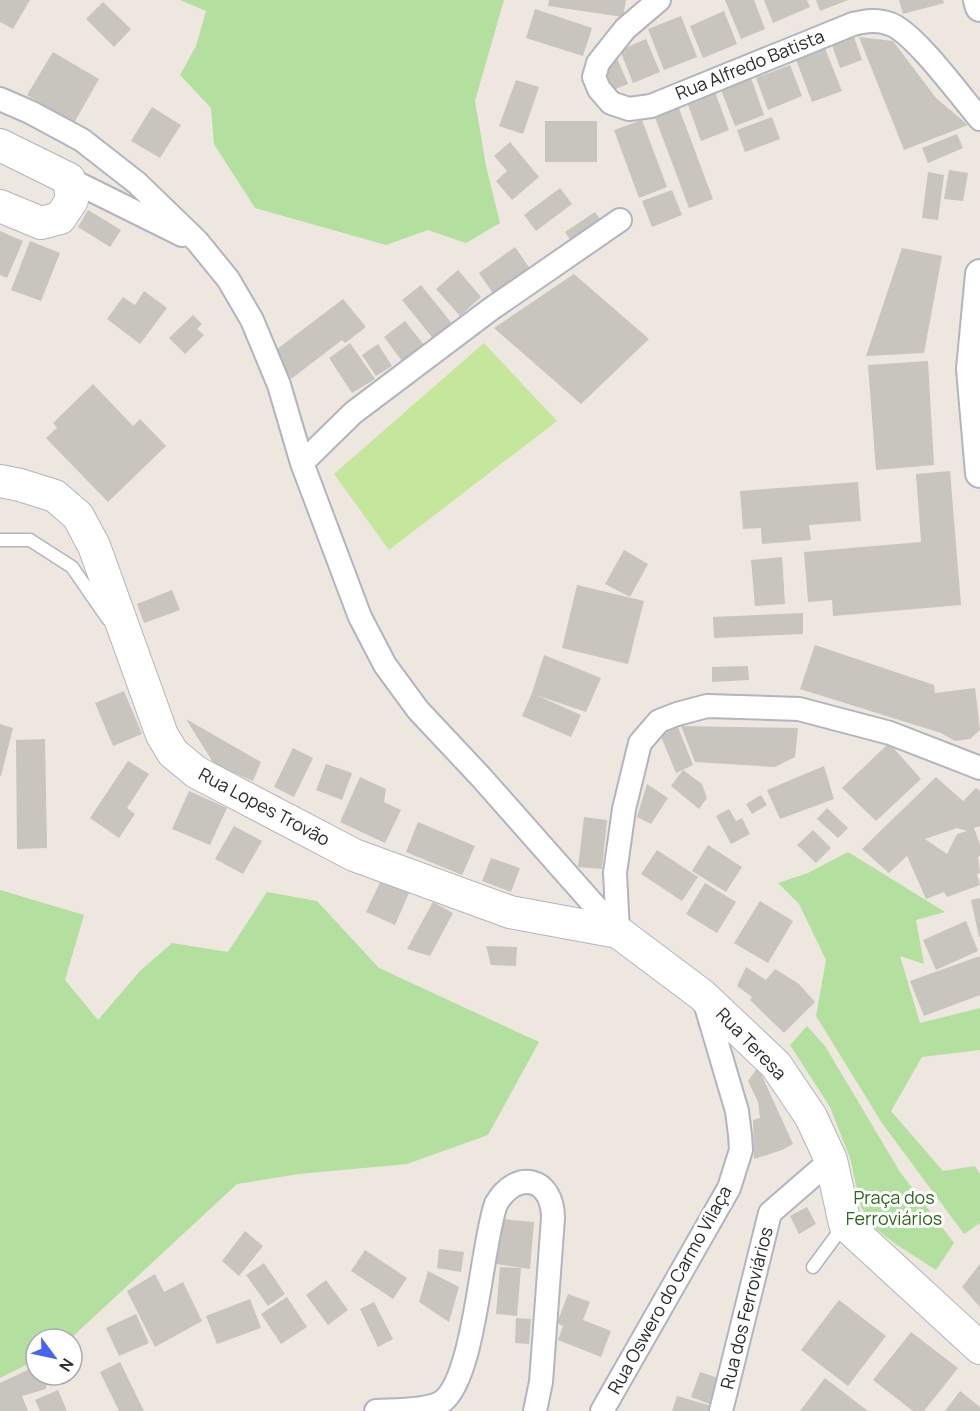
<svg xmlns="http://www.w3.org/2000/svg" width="980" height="1411" font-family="Manrope,sans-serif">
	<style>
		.green { fill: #b3e09e }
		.pitch { fill: #c4e79b }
		.building { fill: #c8c4be; fill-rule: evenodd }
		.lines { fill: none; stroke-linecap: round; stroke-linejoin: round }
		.service-casing { stroke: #b2b4be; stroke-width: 15 }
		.minor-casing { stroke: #b2b4be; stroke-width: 26 }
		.tertiary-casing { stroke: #b2b4be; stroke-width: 32 }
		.secondary-casing { stroke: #b2b4be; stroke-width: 34 }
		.service { stroke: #fff; stroke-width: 12 }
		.minor { stroke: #fff; stroke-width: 22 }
		.tertiary { stroke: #fff; stroke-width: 28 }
		.secondary { stroke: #fff; stroke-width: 32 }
		.labels { text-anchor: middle; stroke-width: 6; stroke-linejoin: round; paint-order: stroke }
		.street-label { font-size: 18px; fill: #2c2c2c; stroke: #fff }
		.park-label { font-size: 18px; fill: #2b661e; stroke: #fff }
	</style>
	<rect width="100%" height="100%" fill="#ede7df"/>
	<!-- green -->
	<path class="green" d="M180 0H504L475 101 486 166 500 223 466 243 428 230 386 245 255 208 214 144 211 108 180 75 196 46 206 11Z
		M848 852 945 912 916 920 924 964 900 956 920 1023 980 1008V1050L922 1057 891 1111 943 1171 975 1166 980 1174V1223L964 1234 882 1123 816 1016 826 960 799 904 778 883 808 873Z
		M0 890 84 915 65 980 98 1020 140 971 172 943 228 952 267 892 317 901 379 968 539 1042 488 1135 407 1164 299 1174 237 1184 70 1339H36V1360L0 1378Z
		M807 1026 825 1046 900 1172 954 1243 936 1270 897 1245 875 1228 861 1207 850 1158 830 1107 790 1045Z"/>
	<!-- pitch -->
	<path class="pitch" d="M484 343 557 421 389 550 334 474Z"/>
	<!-- building -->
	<path class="building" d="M0 0H30L13 29 0 22Z
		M549 0H626L623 17 548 6Z
		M725 0H754L765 29 741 39Z
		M764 0H807L810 7 773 23Z
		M816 0H848L820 11Z
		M899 0H943L944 3 903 14Z
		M103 2 131 29 114 47 86 19Z
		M535 9 592 28 583 56 526 38Z
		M724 11 737 44 703 58 690 26Z
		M681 16 697 57 664 70 648 29Z
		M853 34 862 60 840 68 831 42Z
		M859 37 893 41 936 98 968 125 904 150Z
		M646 39 660 72 633 83 620 50Z
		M824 46 842 91 812 102 795 57Z
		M53 52 99 79 74 123 27 95Z
		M616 56 628 84 606 93 598 76Z
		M790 65 802 96 768 110 756 78Z
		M751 78 764 115 735 126 721 90Z
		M516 80 539 87 523 134 499 126Z
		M715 92 729 130 701 141 687 102Z
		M677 103 713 199 689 208 653 112Z
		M152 107 181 125 160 158 131 141Z
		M772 117 780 139 745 152 737 130Z
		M642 120 667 187 639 198 614 130Z
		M545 121H597V162H545Z
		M957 134 963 148 928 163 922 148Z
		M510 142 539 177 512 200 496 181 507 171 494 156Z
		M949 170 968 173 963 201 944 199Z
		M928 172 944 175 938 220 922 218Z
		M560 188 572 204 536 231 524 215Z
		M672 190 682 215 652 227 642 201Z
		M88 210 121 230 110 247 78 227Z
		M595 212 603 223 573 244 565 232Z
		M0 231 23 241 7 278 0 275Z
		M30 241 60 253 41 301 11 290Z
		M515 247 531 270 494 295 479 273Z
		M902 248 942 256 924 353 866 356Z
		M458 270 481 297 460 316 436 289Z
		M574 274 649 339 581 404 494 328Z
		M421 285 454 326 435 341 402 300Z
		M144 291 167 308 140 344 107 319 123 297 135 305Z
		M343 299 366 327 345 343 342 340 291 379 272 353Z
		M193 315 202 324 197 329 204 335 185 354 169 338Z
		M405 321 424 345 402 361 384 337Z
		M350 343 375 379 352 393 329 358Z
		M378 344 392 366 376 376 362 355Z
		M928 361 934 465 876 470 868 365Z
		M93 384 133 426 140 419 166 446 108 502 46 438 57 428 53 423Z
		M950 471 961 605 833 616 832 600 808 602 804 552 921 542 916 474Z
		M858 482 861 521 809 525 811 540 762 544 761 528 743 529 740 491Z
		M624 550 648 564 630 597 605 584Z
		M782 557 785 604 755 606 751 560Z
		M577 585 644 601 628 664 562 648Z
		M172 590 180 610 144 623 137 604Z
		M803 613V634L714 638 713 617Z
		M815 645 934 685 935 693 975 688 980 730 970 739 955 741 941 733 800 689Z
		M544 655 601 678 586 712 536 695 581 715 571 737 522 716 532 693Z
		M748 666 749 680 712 682V667Z
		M124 691 142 734 113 746 95 703Z
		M186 719 261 762 253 781 214 764Z
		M0 724 13 728 1 776H0Z
		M681 726 798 728 795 757 775 767 695 762Z
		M678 727 693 765 676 773 660 734Z
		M45 739 47 848 17 849 16 740Z
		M889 743 921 779 876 821 842 788Z
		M293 748 313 758 294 797 274 787Z
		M128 761 149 774 127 808 135 814 119 838 90 818Z
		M326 764 352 773 342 800 316 790Z
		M824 766 834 799 780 819 767 790Z
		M683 770 702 784 707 798 699 809 671 786Z
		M360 777 386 789 384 802 401 810 385 843 340 822Z
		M936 777 963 801 976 788 980 791V826L974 828 980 845V856L978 857 980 873 977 874 980 885 947 897 944 892 926 899 907 856 889 873 862 849ZM957 828 967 831 957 834 947 854 925 839Z
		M647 784 668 798 651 824 637 817Z
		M189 791 227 808 210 845 172 829Z
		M761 795 767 805 752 814 746 804Z
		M827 808 848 828 838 838 817 819Z
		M729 809 736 821 742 818 750 834 731 844 716 816Z
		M584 817 607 820 602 869 578 867Z
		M418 822 475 846 462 875 406 852Z
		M234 826 262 841 243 874 215 859Z
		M813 830 831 848 816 863 797 845Z
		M708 845 742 867 726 892 692 871Z
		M657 850 698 877 682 901 641 874Z
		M491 858 520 868 511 892 482 881Z
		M381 880 409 893 395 925 366 912Z
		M705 883 736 902 717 933 686 914Z
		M980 898V937H979L971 900Z
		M760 901 793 921 768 963 734 943Z
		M433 902 453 913 430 956 407 949Z
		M966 921 978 951 936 970 923 940Z
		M486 946 517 947 516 966 491 965Z
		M980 956V995L924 1016 910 981Z
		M746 967 766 980 775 969 799 984 815 1002 784 1033 750 1000 752 997 737 986Z
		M758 1067 793 1144 782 1150 754 1159 753 1120 760 1118 758 1102 748 1081Z
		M807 1207 816 1224 799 1234 790 1216Z
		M501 1219 534 1222 530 1269 496 1264Z
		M245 1231 263 1246 239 1276 222 1261Z
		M439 1249 464 1252 461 1272 437 1268Z
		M365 1250 407 1278 393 1299 351 1271Z
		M264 1263 285 1294 268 1306 246 1275Z
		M980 1264V1307L962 1287Z
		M500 1267 521 1268 517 1316 496 1314Z
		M428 1271 459 1287 449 1322 419 1302Z
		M155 1274 164 1292 183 1282 202 1321 155 1347 127 1291Z
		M326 1280 348 1310 328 1325 306 1295Z
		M568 1294 590 1302 583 1320 611 1331 601 1357 558 1340 563 1326 557 1323Z
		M287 1297 307 1327 281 1344 261 1314Z
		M250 1299 261 1328 217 1344 206 1316Z
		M839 1300 886 1336 848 1386 801 1350Z
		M374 1302 393 1339 378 1347 360 1309Z
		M136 1314 149 1343 119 1356 106 1328Z
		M516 1318 531 1319 529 1344 515 1343Z
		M911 1332 958 1368 924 1411H913L873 1380Z
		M120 1362 144 1411H119L100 1372Z
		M36 1366V1375H48L46 1389 22 1396 28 1411H0V1383Z
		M700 1372 724 1380 715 1406 691 1397Z
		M825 1378 868 1411H800Z
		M58 1390 67 1411H40L35 1400Z
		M960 1391 980 1407V1411H945Z
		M677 1396 718 1408 717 1411H672Z"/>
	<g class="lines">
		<!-- service casing -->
		<g class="service-casing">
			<path id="service" d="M0 540H30L72 567 108 619
				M813 1267 844 1225"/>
		</g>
		<!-- minor casing -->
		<g class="minor-casing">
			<path id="minor" d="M659 0 625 29 598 63 594 77 599 89 611 103 629 109 651 106 853 24C866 21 877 19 890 24 914 32 961 97 980 119
				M0 99 30 112 82 140 137 183 197 241 228 279 252 320 279 385 302 463 360 617 385 665 418 710 480 776 618 932
				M69 179 182 235
				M302 463 353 413 491 309 620 220
				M618 932 615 873 624 809 640 743 659 721 677 714 707 706 799 709 890 733 980 768
				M376 1411C394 1410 425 1411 440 1403 475 1383 481 1245 496 1204 516 1169 553 1177 553 1218L541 1382 535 1411
				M602 1411 729 1188 741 1150 740 1135 737 1111 703 996
				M721 1411 770 1213 831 1160"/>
		</g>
		<!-- tertiary casing -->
		<g class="tertiary-casing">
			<path id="tertiary" d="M978 0 980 7
				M980 274 971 369 980 473"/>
		</g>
		<!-- secondary casing -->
		<g class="secondary-casing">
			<path id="secondary" d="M0 145 69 179 72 200 60 218 41 223 0 206
				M0 481 20 485 55 496 78 516 94 546 162 735 173 753 196 772 354 855 510 912 618 932 702 995 776 1065 811 1117 831 1160 845 1224 980 1348"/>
		</g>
		<!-- service -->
		<use href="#service" class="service"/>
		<!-- minor -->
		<use href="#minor" class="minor"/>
		<!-- tertiary -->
		<use href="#tertiary" class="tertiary"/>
		<!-- secondary -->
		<use href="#secondary" class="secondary"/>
	</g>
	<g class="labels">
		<!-- street labels -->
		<g class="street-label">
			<text transform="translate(750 65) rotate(-22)" y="6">Rua Alfredo Batista</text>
			<text transform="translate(264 807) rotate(28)" y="6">Rua Lopes Trovão</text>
			<text transform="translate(751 1044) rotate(46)" y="6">Rua Teresa</text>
			<text transform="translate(670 1290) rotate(-61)" y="6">Rua Oswero do Carmo Vilaça</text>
			<text transform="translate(747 1308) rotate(-76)" y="6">Rua dos Ferroviários</text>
		</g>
		<!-- park labels -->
		<g class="park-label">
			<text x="894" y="1204">Praça dos<tspan x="894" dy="21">Ferroviários</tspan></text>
		</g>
	</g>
	<!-- north arrow -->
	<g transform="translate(54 1357) rotate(123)"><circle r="28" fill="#ffffff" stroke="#ababab" stroke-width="1.5"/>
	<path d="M0-4.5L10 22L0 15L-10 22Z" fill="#4862f1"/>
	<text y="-9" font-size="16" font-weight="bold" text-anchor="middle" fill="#2c2c2c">N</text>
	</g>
</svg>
